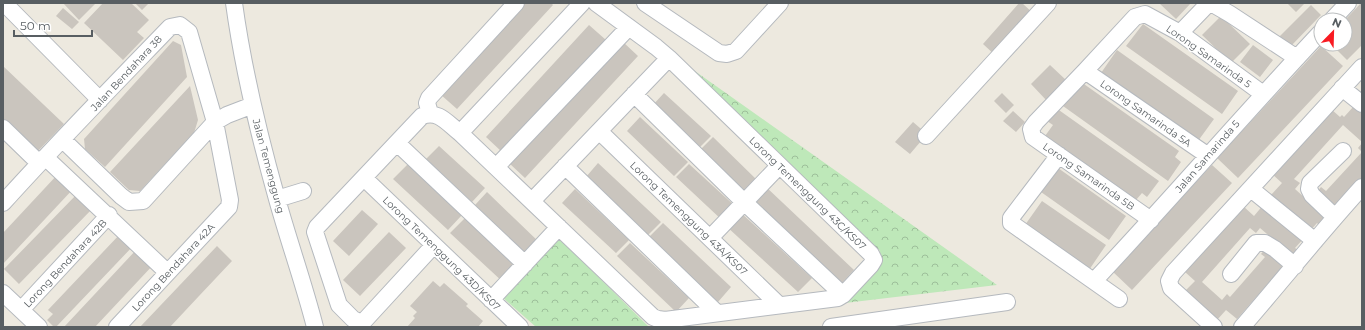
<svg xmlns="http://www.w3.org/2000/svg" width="1365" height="330" font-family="Montserrat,sans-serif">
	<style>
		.forest { fill: url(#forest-crowns) }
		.building { fill: #cac5be }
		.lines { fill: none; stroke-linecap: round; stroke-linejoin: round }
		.minor-casing { stroke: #b5b9be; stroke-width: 18 }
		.minor { stroke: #fff; stroke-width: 16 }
		.labels { text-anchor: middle; stroke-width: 3; stroke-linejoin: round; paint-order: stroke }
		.street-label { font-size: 10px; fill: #585e62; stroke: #fff }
	</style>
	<defs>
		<pattern id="forest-crowns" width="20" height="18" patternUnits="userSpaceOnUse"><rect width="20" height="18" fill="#bee8b9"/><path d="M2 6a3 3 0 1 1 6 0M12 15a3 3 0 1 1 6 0" fill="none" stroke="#9dbf9a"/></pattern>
	</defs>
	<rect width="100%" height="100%" fill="#ede9df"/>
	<!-- forest -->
	<path class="forest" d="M692 69 997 285 845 303 880 266V251Z
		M558 237 649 327H536L502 297Z"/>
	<!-- building -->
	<path class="building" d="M63 3H96L79 20Z
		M103 3H131L149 20 137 32 144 38 123 60 84 23Z
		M135 3H149L142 10Z
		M524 3H551L553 5 457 109 440 94Z
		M1019 3H1022L1034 14 996 56 983 44Z
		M1159 3H1191L1176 19Z
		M1287 3H1305L1296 12Z
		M1361 3 1362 45 1347 60 1331 44H1345V20Z
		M1311 5 1321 15 1290 47 1279 37Z
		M63 8 79 22 72 29 56 16Z
		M1221 16 1250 44 1231 63 1202 35Z
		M1143 24 1238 91 1222 114 1126 46Z
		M589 25 606 40 502 152 486 137Z
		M173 41 181 45 187 77 105 167 85 149 84 139Z
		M623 42 638 56 525 178 509 163Z
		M1253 45 1273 60 1260 77 1240 62Z
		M1321 46 1343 66 1238 178 1217 158Z
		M1117 50 1214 119 1198 141 1101 73Z
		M1050 65 1067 81 1047 101 1031 84Z
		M3 66 64 124 36 153 3 122Z
		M1081 82 1179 151 1175 157 1181 162 1168 181 1063 106Z
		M190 86 198 120 194 133 140 191 129 190 110 172Z
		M664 93 711 136 698 149 652 106Z
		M1002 93 1014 105 1006 113 994 101Z
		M1354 106 1362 114V142L1343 125 1294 179 1300 183 1295 189 1327 218 1320 226 1317 223 1310 231 1271 195 1282 183 1272 174 1331 109 1340 117 1342 115 1344 117Z
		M1056 108 1159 181 1147 197 1142 193 1136 200 1045 136 1053 125 1047 121Z
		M1013 111 1025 122 1016 132 1003 121Z
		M640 117 688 162 674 176 627 131Z
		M913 122 927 134 910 154 895 142Z
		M713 137 758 181 745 194 700 150Z
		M1362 143V180L1335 210 1316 193 1321 187 1326 191 1362 152 1358 148Z
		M439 146 485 188 472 202 426 159Z
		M598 163 661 222 648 235 586 177Z
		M408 164 462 215 448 230 393 179Z
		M689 164 736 207 723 221 676 177Z
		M1212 165 1232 183 1132 290 1112 271Z
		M1058 168 1126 216 1109 240 1041 192Z
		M58 174 74 188 3 264V233Z
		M765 186 854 270 841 284 752 200Z
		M575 189 629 240 616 253 562 203Z
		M487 192 540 243 528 256 475 205Z
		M78 193 93 208 19 284 4 269Z
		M1042 201 1106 245 1089 270 1025 225Z
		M1264 204 1304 238 1295 248 1298 250 1293 256 1260 228 1256 233 1250 228 1202 282 1222 300 1227 294 1230 297 1265 257 1261 254 1266 248 1285 264 1237 319 1226 310 1217 320 1184 292 1195 281 1185 272 1243 206 1254 216Z
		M362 210 378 224 349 256 333 241Z
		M739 211 812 278 798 292 726 226Z
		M465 218 518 267 504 283 450 233Z
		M663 223 731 287 718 302 649 237Z
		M389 232 406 248 360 296 343 280Z
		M121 233 134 245 56 327H54L47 320 53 314 48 310Z
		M630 243 689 298 676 312 617 256Z
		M217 246 232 261 199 296 170 327H140Z
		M137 249 154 264 95 327H64Z
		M433 281 440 287 444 283 468 304 466 306 483 321 478 327H407L415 318 413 316 417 312 410 306Z"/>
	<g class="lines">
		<!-- minor casing -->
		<g class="minor-casing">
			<path id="minor" d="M234 3C243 69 259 135 277 199 289 242 304 284 315 327
				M645 3 719 53 727 54 736 51 780 3
				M1211 3 1230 14 1297 58
				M8 7 100 100
				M1332 20 1348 3
				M1180 33 1209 3
				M1085 71 1207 155
				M1342 88 1362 104
				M634 94 744 202 843 295
				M430 113 427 103 429 98 516 3
				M3 128 39 163
				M599 131 779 305
				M460 133 582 3
				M926 136 1048 3
				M63 140 121 196 129 202 143 201 215 122 227 115 253 105
				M397 143 525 264
				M1059 155 1011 218V223L1119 299
				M45 157 167 272
				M565 166 717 313
				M496 167 629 27
				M364 178 520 327
				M1251 189 1315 241
				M277 199 303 191
				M532 201 669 58
				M3 203C57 143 114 85 170 27L180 25 189 32 215 122 230 200 229 207 117 327
				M1335 217 1312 195 1309 189 1310 183 1343 151
				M1151 220 1033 137 1031 129 1036 122 1085 71 1135 17 1145 14 1180 33 1263 94
				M710 238 779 166
				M434 245 365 320 359 322 353 319 339 305 315 232 317 227 422 116C439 110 447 123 460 133L653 317 658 319 665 320 838 298 843 295 871 265 874 260 871 254 669 58 656 47 596 3
				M1231 274 1256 243H1265L1275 249 1295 266
				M1094 281C1171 199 1244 114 1321 32
				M3 293 39 327
				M491 300 559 227
				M21 310 109 215
				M831 327 1007 302
				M1214 327 1171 288 1169 281 1173 273 1362 67
				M1242 327C1282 281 1321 232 1362 187"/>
		</g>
		<!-- minor -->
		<use href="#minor" class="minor"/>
	</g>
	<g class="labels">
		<!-- street labels -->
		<g class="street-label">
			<text transform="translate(1209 56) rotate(35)" y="4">Lorong Samarinda 5</text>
			<text transform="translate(126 73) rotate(-47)" y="4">Jalan Bendahara 38</text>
			<text transform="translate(1146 113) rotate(35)" y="4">Lorong Samarinda 5A</text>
			<text transform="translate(1207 156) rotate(-49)" y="4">Jalan Samarinda 5</text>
			<text transform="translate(269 166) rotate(75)" y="4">Jalan Temenggung</text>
			<text transform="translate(1089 176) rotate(35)" y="4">Lorong Samarinda 5B</text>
			<text transform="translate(808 193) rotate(44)" y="4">Lorong Temenggung 43C/KS07</text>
			<text transform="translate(689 218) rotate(44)" y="4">Lorong Temenggung 43A/KS07</text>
			<text transform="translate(442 253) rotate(44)" y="4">Lorong Temenggung 43D/KS07</text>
			<text transform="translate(65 263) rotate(-47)" y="4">Lorong Bendahara 42B</text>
			<text transform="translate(173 267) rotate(-47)" y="4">Lorong Bendahara 42A</text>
		</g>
	</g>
	<!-- border -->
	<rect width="1365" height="330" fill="none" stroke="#585e62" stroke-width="8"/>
	<!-- north arrow -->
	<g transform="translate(1333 32) rotate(23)"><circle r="19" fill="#ffffff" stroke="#bcbfc0"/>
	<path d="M0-3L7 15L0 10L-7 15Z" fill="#f81b22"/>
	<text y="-6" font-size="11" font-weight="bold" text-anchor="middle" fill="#585e62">N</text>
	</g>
	<!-- scale -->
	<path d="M14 30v6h78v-6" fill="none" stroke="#585e62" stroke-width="2"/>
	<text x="20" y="30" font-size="12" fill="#585e62" stroke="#ffffff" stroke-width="3" paint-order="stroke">50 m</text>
</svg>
